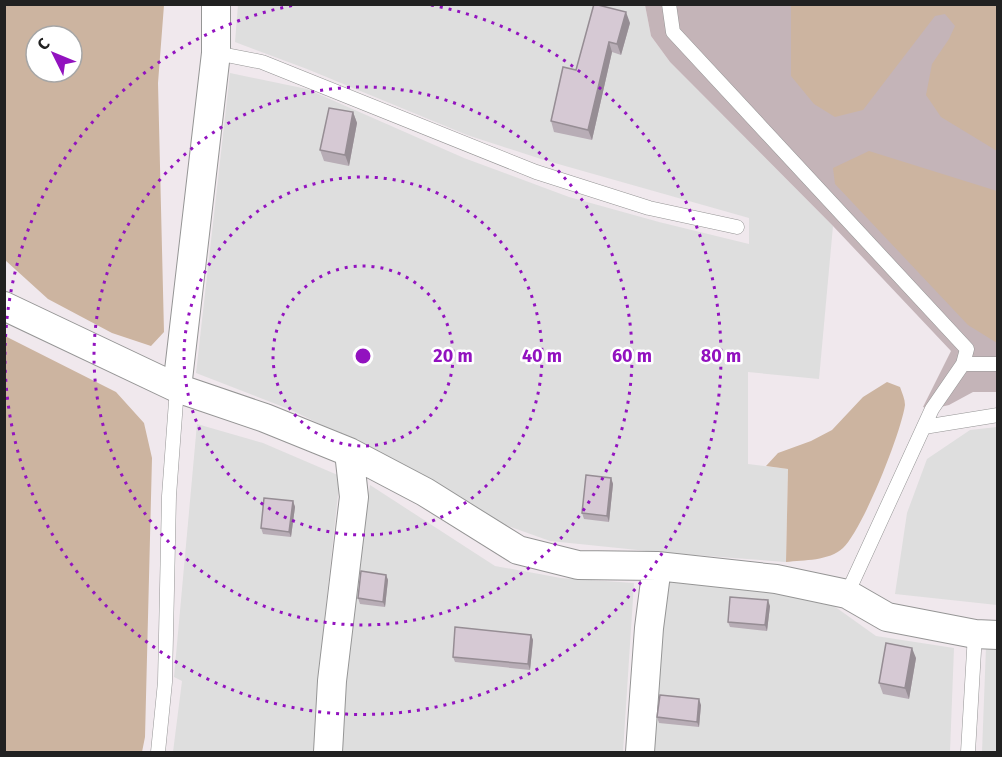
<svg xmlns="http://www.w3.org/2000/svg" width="1002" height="757" font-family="'Fira Sans',sans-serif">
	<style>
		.residential { fill: #dedede }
		.construction { fill: #c4b4b8 }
		.forest { fill: #ccb4a0; fill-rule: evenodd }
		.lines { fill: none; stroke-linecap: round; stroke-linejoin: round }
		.lane-casing { stroke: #959595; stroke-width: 15 }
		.street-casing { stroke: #959595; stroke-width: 30 }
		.lane { stroke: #fff; stroke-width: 14 }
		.street { stroke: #fff; stroke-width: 28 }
		.wall { fill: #b8adb6 }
		.shaded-wall { fill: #968d94 }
		.building { fill: #d6c9d4; stroke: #968d94; stroke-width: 1.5 }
		.ring { fill: none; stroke: #9212bf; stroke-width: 3; stroke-dasharray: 3 6 }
		.centre { fill: #9212bf; stroke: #fff; stroke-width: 3 }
		.ring-label { font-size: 18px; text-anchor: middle; font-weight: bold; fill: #9212bf; stroke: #fff; stroke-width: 5; stroke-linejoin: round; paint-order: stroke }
	</style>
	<rect width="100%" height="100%" fill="#f0e8ed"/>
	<!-- residential -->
	<path class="residential" d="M238 5H645L651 36 670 62 833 226 819 379 748 372V464L788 469 786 562 667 553 550 541 500 523 361 444 291 410 196 373 230 73 307 89 464 158 569 197 659 222 749 244V218L544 160 467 135 307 69 235 42Z
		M197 424 263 443 340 476 326 606 317 752H173L182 681 174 677Z
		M997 427V605L895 594 907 513 927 459 970 430Z
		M370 485 495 566 561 578 634 583 623 752H341L350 610Z
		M668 577 827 601 876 636 954 648 950 752H650Z
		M986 647H997V752H982Z"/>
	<!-- construction -->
	<path class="construction" d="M645 5H997V392H973L949 405 932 409 923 407 951 351 833 226 670 62 651 36Z"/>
	<!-- forest -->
	<path class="forest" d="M5 4 164 5 158 83 164 332 151 346 112 333 48 299 5 260ZM36 36H72V72H36Z
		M791 5H997V151L941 117 926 95 932 64 949 39 955 26 945 14 935 16 863 110 835 117 814 104 791 76Z
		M869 151 997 191V343L968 325 835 184 833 168Z
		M5 336 116 392 144 423 152 458 145 737 142 752H5Z
		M887 382 900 387C902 393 905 399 905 405 901 433 863 529 843 548 829 561 804 560 786 562L788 469 766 466 778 453 811 441 832 430 863 397Z"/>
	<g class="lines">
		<!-- lane casing -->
		<g class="lane-casing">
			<path id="lane" d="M669 4 673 32 967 349 963 364 932 409 847 594
				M216 53 262 62 536 172 649 208 737 227
				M963 364H998
				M924 427 998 415
				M158 752 165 682 169 496 177 388
				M968 752 975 634"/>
		</g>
		<!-- street casing -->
		<g class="street-casing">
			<path id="street" d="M4 306 177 388 265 418 349 452 425 492 518 550 578 565 657 566 776 579 847 594 887 617 975 634 998 635
				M177 388 216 53V4
				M328 752 332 681 354 497 349 452
				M640 752 649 628 657 566"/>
		</g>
		<!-- lane -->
		<use href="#lane" class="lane"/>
		<!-- street -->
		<use href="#street" class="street"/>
	</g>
	<!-- wall -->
	<path class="wall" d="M630 23 621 55 612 52 592 140 554 132 551 121 576 70Z
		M353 112 357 123 349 166 324 161 320 150Z
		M611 478 613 484 609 522 584 519 582 513Z
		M293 501 295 507 291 537 263 534 261 528Z
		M386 575 388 580 385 607 360 604 358 598Z
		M770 606 767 631 730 627 728 622Z
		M531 635 533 640 530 670 455 662 453 657Z
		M916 658 909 699 883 694 879 683Z
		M701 705 699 727 659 723 657 717Z"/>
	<!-- shaded-wall -->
	<path class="shaded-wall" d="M626 12 630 23 621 55 617 44Z
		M609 42 612 52 592 140 588 130Z
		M353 112 357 123 349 166 345 155Z
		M611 478 613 484 609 522 607 516Z
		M293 501 295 507 291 537 289 532Z
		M386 575 388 580 385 607 383 602Z
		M768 600 770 606 767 631 765 625Z
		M531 635 533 640 530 670 528 664Z
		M912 648 916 658 909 699 905 688Z
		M699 699 701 705 699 727 697 722Z"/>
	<!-- building -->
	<path class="building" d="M594 4 626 12 617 44 609 42 588 130 551 121 563 67 576 70Z
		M329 108 353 112 345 155 320 150Z
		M586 475 611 478 607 516 582 513Z
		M264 498 293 501 289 532 261 528Z
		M361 571 386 575 383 602 358 598Z
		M730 597 768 600 765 625 728 622Z
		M455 627 531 635 528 664 453 657Z
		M886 643 912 648 905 688 879 683Z
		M660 695 699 699 697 722 657 717Z"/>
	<!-- distance rings -->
	<g class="ring">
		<circle cx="363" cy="356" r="90"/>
		<circle cx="363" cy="356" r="179"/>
		<circle cx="363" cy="356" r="269"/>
		<path d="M431 5A358 358 0 1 1 295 5"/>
	</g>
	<circle cx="363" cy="356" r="9" class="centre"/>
	<g class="ring-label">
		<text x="453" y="362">20 m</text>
		<text x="542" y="362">40 m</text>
		<text x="632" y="362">60 m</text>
		<text x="721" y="362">80 m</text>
	</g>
	<!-- border -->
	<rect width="1002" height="757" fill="none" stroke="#212121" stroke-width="12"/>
	<!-- north arrow -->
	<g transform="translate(54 54) rotate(313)"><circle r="28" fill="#ffffff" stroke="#a6a6a6" stroke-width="1.5"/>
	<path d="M0-4.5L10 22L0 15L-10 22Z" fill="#9212bf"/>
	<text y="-9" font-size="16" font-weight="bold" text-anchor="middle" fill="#212121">С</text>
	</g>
</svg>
